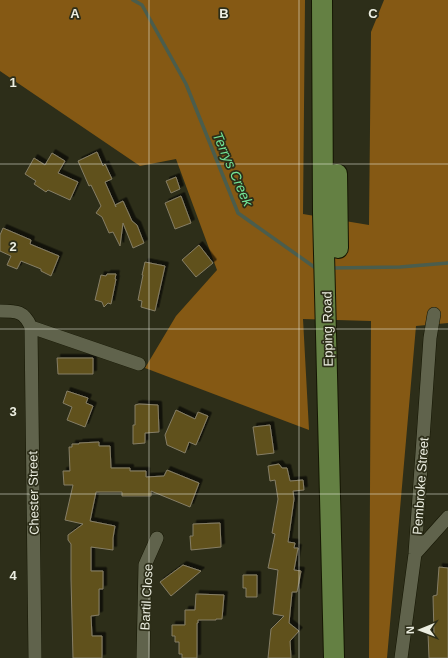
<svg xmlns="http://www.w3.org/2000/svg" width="448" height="658" font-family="Arial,sans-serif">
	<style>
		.forest { fill: #855914 }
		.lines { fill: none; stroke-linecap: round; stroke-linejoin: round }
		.stream { stroke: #4a5d4d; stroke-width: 3.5 }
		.building { fill: #61511c; stroke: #857e66; filter: url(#shadow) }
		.minor-casing { stroke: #151603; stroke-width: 14 }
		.primary-casing { stroke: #151603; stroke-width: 22 }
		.minor { stroke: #60634c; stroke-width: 13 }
		.primary { stroke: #648043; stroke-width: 20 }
		.grid { fill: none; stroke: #eceee1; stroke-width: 1; stroke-opacity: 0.55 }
		.labels { text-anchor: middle; stroke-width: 3.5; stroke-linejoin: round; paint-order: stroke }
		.street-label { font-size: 13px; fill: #eceee1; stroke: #2d2e19 }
		.water-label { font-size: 14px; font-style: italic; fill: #73e597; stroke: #2d2e19 }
		.grid-label { font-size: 13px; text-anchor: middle; font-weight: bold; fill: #eceee1; stroke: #2d2e19; stroke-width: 3.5; stroke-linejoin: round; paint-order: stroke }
	</style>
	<defs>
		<filter id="shadow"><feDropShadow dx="3.5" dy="-3.5" stdDeviation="0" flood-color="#0009"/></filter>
	</defs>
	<rect width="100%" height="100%" fill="#2d2e19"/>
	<!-- forest -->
	<path class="forest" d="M0 0H305L303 214 369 225 371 32 384 0H448V323L416 326 387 658H369L371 321 303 319 309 430 145 368 176 316 217 270 176 159 140 166 0 71Z"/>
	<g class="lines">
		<!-- stream -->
		<path class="stream" d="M133 0 142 5 186 84 238 213 317 269
			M331 268 400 267 448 263"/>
	</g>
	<!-- building -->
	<path class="building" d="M97 152 103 166 105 164 112 179 105 182 116 207 115 205 123 201 132 221 137 225 144 243 133 248 123 223 120 246 113 232 109 233 102 217 96 213 101 206 91 185 89 186 78 161Z
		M52 153 65 161 58 173 78 182 70 200 48 190 46 192 34 184 36 181 25 174 34 158 45 165Z
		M176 177 180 189 171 193 166 181Z
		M181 196 191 223 175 229 165 203Z
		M3 228 31 240 30 244 59 256 51 276 41 271V269L21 261 17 269 7 265 11 256 0 251V235Z
		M199 245 213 263 196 277 182 260Z
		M145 262 165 266 155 311 141 307 142 301 138 300 143 275H142Z
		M107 274H116L115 279H116L111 304 108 303 104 307 102 302 95 300 101 275 106 276Z
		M57 358H93V374H58Z
		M67 391 88 398 86 403 93 406 85 427 67 420 72 407 63 403Z
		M139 404 158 405 159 432 145 433V443L133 444V425H135V405Z
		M176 410 195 419 198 412 208 416 196 445 189 442 185 453 167 445 165 435Z
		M270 425 274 453 257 455 253 427Z
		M99 442V446H110L111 468H130V471H146V477L164 476 167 470 199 483 190 507 151 491V496H122V492H96L90 521 115 526 113 538V550L91 547V571H103V589H99V615L91 616 92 636H102V658H73L71 579V544L68 540V535L83 524 65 520 73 485H64L63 471H70L69 447H72V444H79V443Z
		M279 464 282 468H287L290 481 303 480 304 490 293 491 294 499 288 542 295 543 294 548H298L294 570 301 571 297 592H292L289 623 299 631 290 641 291 658H268L271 629 284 616 273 614 278 570 268 568 275 534 272 533 278 499 275 480 270 481 268 466Z
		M220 523 221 547 191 550 190 536H193V524Z
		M183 565 201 571 171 596 160 582Z
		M439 567 448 568V658H429L428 633H434L433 596 437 595Z
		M243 575H257V597H246V588H243Z
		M196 594 224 595 222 619H216V620H198V623H197V658H182V654H179V642H175V636H172V625H185V610H195Z"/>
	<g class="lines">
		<!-- minor casing -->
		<g class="minor-casing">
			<path id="minor" d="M0 311C17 311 24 311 31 327L139 364
				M31 327 35 658
				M415 554 448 517
				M143 658 145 565 157 538
				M401 658 415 554 430 338 434 314"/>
		</g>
		<!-- primary casing -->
		<g class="primary-casing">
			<path id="primary" d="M322 0 323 213 334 658
				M337 174 338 248"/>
		</g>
		<!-- minor -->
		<use href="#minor" class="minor"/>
		<!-- primary -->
		<use href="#primary" class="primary"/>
	</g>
	<!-- grid -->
	<path class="grid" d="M149 0V658M299 0V658M0 164H448M0 329H448M0 494H448"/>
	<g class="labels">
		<!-- street labels -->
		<g class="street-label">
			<text transform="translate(327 329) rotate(-91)" y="5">Epping Road</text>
			<text transform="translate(420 486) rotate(-86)" y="5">Pembroke Street</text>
			<text transform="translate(33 493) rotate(-91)" y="5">Chester Street</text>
			<text transform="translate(146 597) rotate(-87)" y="5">Bartil Close</text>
		</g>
		<!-- water labels -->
		<g class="water-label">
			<text transform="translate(233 169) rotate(66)" y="5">Terrys Creek</text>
		</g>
	</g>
	<g class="grid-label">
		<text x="75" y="18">A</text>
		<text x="224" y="18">B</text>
		<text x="373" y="18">C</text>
		<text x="13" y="87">1</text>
		<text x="13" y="251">2</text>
		<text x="13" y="416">3</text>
		<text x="13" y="580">4</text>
	</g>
	<!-- north arrow -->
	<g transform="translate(420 630) rotate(269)" stroke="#2d2e19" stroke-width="3" paint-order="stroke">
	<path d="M0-3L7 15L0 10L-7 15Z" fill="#eceee1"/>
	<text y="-6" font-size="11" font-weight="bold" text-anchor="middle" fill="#eceee1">N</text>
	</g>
</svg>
